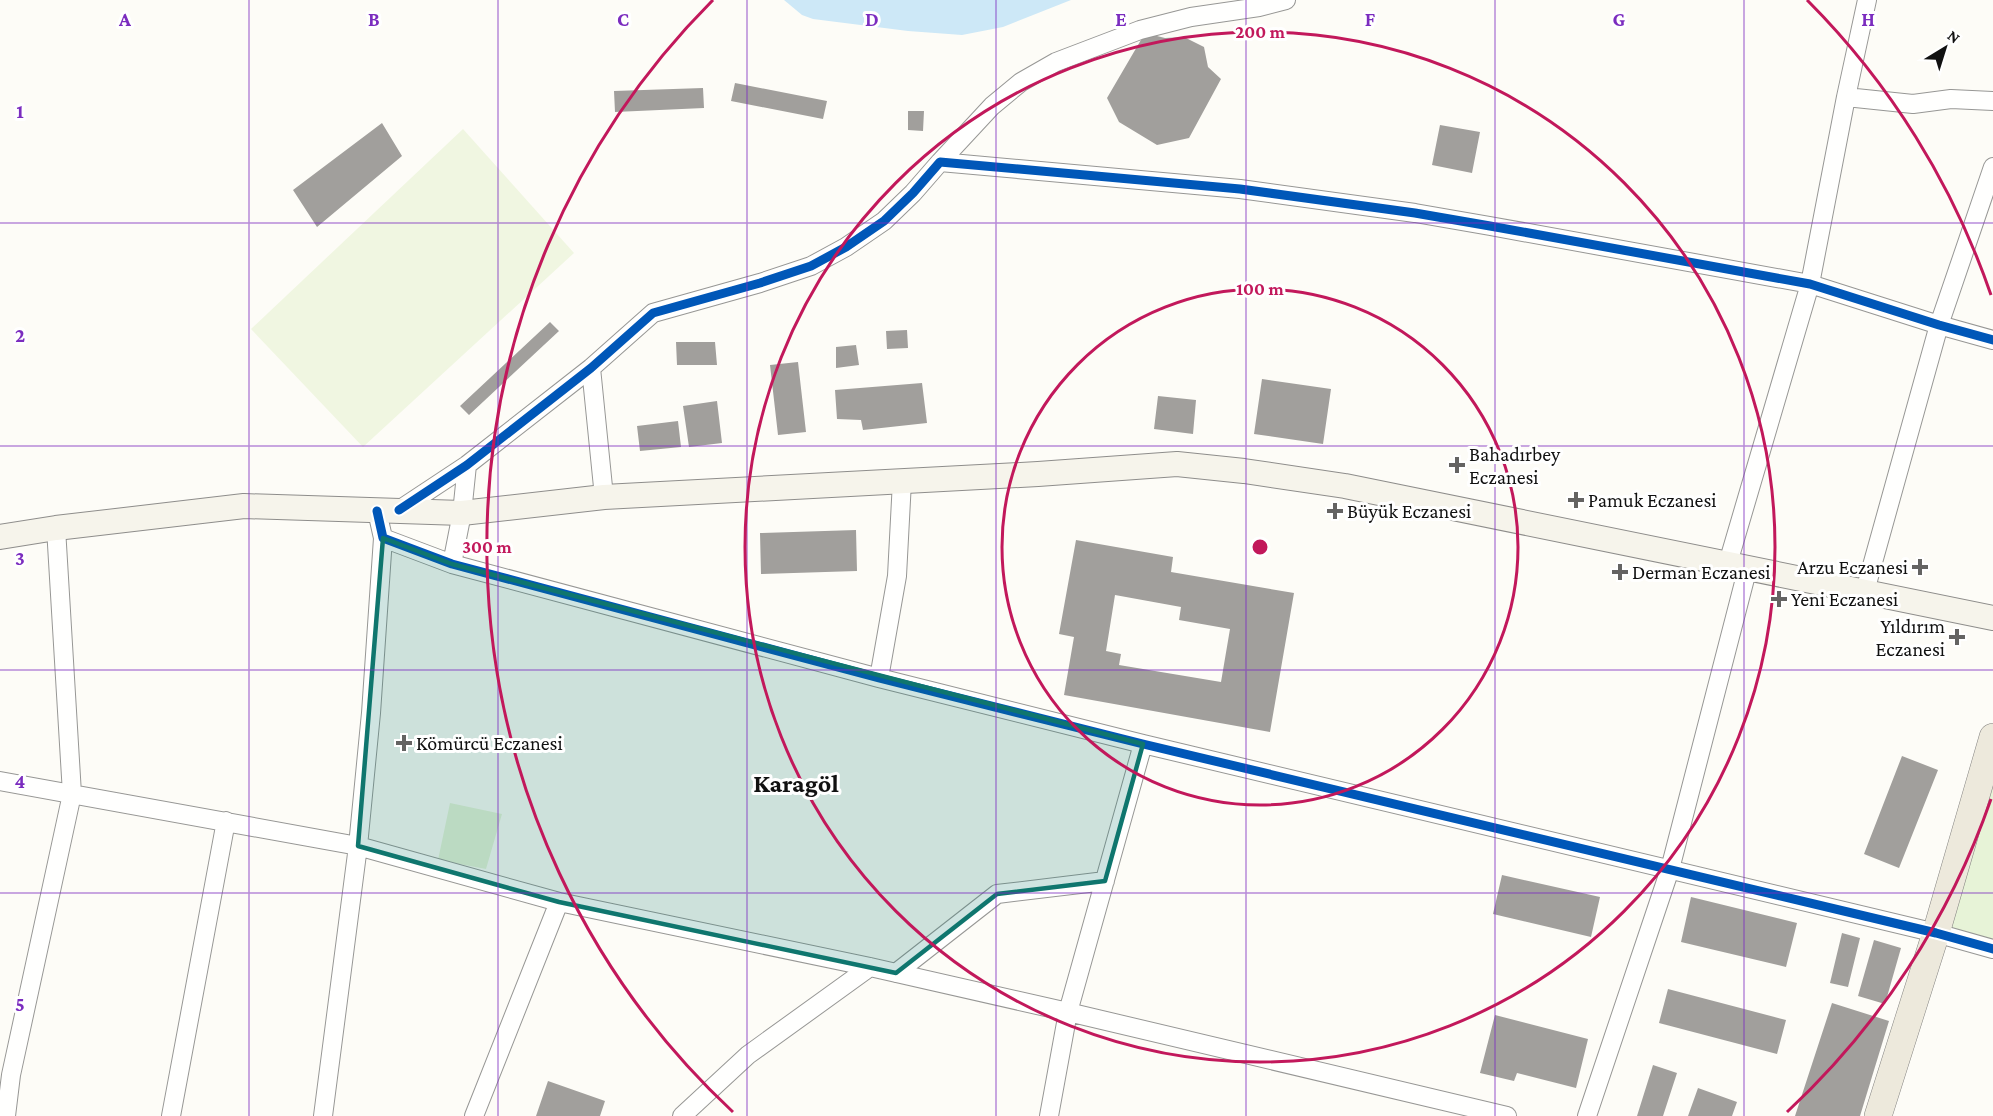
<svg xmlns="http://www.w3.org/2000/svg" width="1993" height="1116" font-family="'Crimson Pro',serif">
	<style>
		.green { fill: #e7f3d7 }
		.pitch { fill: #f0f6e1 }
		.water { fill: #cde8f7 }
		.building { fill: #a19f9c; fill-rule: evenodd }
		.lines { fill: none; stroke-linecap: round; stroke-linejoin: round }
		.minor-casing { stroke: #979795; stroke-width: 20 }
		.secondary-casing { stroke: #8e8d8b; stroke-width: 26 }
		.primary-casing { stroke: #858482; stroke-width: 28 }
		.minor { stroke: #fffffe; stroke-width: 18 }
		.secondary { stroke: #f6f4eb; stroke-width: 24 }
		.primary { stroke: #ede9dc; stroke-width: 27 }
		.cycleway-casing { stroke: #fff; stroke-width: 13 }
		.cycleway { stroke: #0057b8; stroke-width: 9 }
		.marked { fill: #0f766e; fill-opacity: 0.2; stroke: #0f766e; stroke-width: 4.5; stroke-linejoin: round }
		.grid { fill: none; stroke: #7b2cbf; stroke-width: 1.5; stroke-opacity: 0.55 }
		.ring { fill: none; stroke: #c2185b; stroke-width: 3 }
		.poi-dot { fill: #646362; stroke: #fff; stroke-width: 2 }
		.labels { text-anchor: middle; stroke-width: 6; stroke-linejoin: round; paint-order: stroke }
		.poi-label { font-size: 20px; fill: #111; stroke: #fff; text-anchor: start }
		.district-label { font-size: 26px; font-weight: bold; fill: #111; stroke: #fff }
		.grid-label { font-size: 20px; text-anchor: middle; font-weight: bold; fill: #7b2cbf; stroke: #fff; stroke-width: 6; stroke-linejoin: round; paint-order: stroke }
		.centre { fill: #c2185b; stroke: #fff; stroke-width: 3 }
		.ring-label { font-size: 18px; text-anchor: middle; font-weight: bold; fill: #c2185b; stroke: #fff; stroke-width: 6; stroke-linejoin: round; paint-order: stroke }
	</style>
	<rect width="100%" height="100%" fill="#fdfcf7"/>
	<!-- green -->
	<path class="green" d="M1993 786V939L1951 928Z
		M450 803 502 814 486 869 438 860Z"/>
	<!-- pitch -->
	<path class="pitch" d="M463 129 574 253 363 447 251 329Z"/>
	<!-- water -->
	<path class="water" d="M784 0H1071L1003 27 962 35 908 31 813 19 802 15Z"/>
	<!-- building -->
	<path class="building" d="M1145 33 1165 38 1184 37 1204 47 1208 67 1221 79 1189 138 1157 145 1119 122 1107 98Z
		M735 83 827 101 823 119 731 101Z
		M703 88 704 108 615 112 614 91Z
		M908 111H924L923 131 908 130Z
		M382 123 402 156 317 227 293 190Z
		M1440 125 1480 132 1472 173 1432 165Z
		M550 322 559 331 469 415 460 406Z
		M907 330 908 348 887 349 886 331Z
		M676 342H715L717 365H677Z
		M856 345 859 365 836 368V347Z
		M798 362 806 432 778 435 770 365Z
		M1262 379 1331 389 1323 444 1254 434Z
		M922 383 927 423 863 430 861 420 837 419 835 390Z
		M1158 396 1196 400 1193 434 1154 429Z
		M717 401 722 443 689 447 683 406Z
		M678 421 681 447 640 451 637 426Z
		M856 530 857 571 761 574 760 533Z
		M1076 540 1173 557 1171 572 1294 593 1270 732 1064 695 1074 637 1059 634ZM1115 595 1181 607 1179 620 1230 629 1221 682 1119 665 1121 654 1106 651Z
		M1902 756 1938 770 1899 868 1864 854Z
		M1502 875 1600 897 1591 937 1493 914Z
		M1691 897 1797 923 1786 967 1681 942Z
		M1842 933 1860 938 1848 987 1830 983Z
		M1874 940 1901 948 1885 1004 1858 996Z
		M1668 989 1786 1020 1777 1054 1659 1023Z
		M1832 1003 1889 1021 1860 1116H1795Z
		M1495 1015 1588 1039 1576 1088 1517 1073 1514 1081 1480 1073Z
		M1653 1065 1677 1073 1663 1116H1637Z
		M548 1081 605 1101 600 1116H536Z
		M1698 1088 1737 1102 1732 1116H1688Z"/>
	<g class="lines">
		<!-- minor casing -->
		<g class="minor-casing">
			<path id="minor" d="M1846 97 1867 0
				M940 162 992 106 1021 82 1056 62 1140 30 1191 17 1259 7 1286 0
				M591 368 604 497
				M399 510 467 465 591 368 653 313 760 283 811 266 846 247 884 221 913 193 940 162 1240 189 1415 213 1490 226 1810 284 1939 325 1993 340
				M377 511 383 538 452 564 879 678 1143 744 1936 933 1993 949
				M1728 563 1810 284 1846 97 1913 104 1951 99 1993 101
				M452 564 462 513 467 465
				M1865 591 1939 325 1993 167
				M879 678 897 576 902 481
				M0 781 358 846 559 902 870 967 1068 1012 1507 1116
				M896 973 997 894 1105 881
				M6 1116 11 1075 72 794 56 528
				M171 1116 226 821
				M323 1116 358 846 371 713 383 538
				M474 1116 559 902
				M682 1116 748 1055 870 967
				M1049 1116 1068 1012 1143 744
				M1587 1116 1670 869 1748 567"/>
		</g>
		<!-- secondary casing -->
		<g class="secondary-casing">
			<path id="secondary" d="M0 537 56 528 244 506 462 513 604 497 1038 474 1177 464 1244 471 1345 486 1993 618"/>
		</g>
		<!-- primary casing -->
		<g class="primary-casing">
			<path id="primary" d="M1878 1116 1936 933 1993 737"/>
		</g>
		<!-- minor -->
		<use href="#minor" class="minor"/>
		<!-- secondary -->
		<use href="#secondary" class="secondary"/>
		<!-- primary -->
		<use href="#primary" class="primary"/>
		<!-- cycleway casing -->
		<g class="cycleway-casing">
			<path id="cycleway" d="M399 510 467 465 591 368 653 313 760 283 811 266 846 247 884 221 913 193 940 162 1240 189 1415 213 1490 226 1810 284 1939 325 1993 340
				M377 511 383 538 452 564 879 678 1143 744 1936 933 1993 949"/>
		</g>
		<!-- cycleway -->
		<use href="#cycleway" class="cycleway"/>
	</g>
	<!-- marked area -->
	<path class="marked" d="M383 538 452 564 1143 744 1105 881 997 894 896 973 559 902 358 846Z"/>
	<!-- grid -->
	<path class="grid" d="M249 0V1116M498 0V1116M747 0V1116M996 0V1116M1246 0V1116M1495 0V1116M1744 0V1116M0 223H1993M0 446H1993M0 670H1993M0 893H1993"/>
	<!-- distance rings -->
	<g class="ring">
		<circle cx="1260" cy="547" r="258"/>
		<circle cx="1260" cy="547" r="515"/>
		<path d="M1991 799A773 773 0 0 1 1787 1112M733 1112A773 773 0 0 1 713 0M1807 0A773 773 0 0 1 1991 295"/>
	</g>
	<!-- markers -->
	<g class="poi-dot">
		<path d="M1454 456h6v6h6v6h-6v6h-6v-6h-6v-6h6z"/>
		<path d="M1573 491h6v6h6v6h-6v6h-6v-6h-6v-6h6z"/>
		<path d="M1332 502h6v6h6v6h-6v6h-6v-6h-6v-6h6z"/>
		<path d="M1917 558h6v6h6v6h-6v6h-6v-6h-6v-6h6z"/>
		<path d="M1617 563h6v6h6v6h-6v6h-6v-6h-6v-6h6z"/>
		<path d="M1776 590h6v6h6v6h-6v6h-6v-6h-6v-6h6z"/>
		<path d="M1954 628h6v6h6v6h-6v6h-6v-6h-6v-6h6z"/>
		<path d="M401 734h6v6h6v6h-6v6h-6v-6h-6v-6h6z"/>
	</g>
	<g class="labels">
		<!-- poi labels -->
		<g class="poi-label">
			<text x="1469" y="461">Bahadırbey<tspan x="1469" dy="23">Eczanesi</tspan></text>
			<text x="1588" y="507">Pamuk Eczanesi</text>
			<text x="1347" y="518">Büyük Eczanesi</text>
			<text x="1908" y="574" text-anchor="end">Arzu Eczanesi</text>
			<text x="1632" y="579">Derman Eczanesi</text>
			<text x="1791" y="606">Yeni Eczanesi</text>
			<text x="1945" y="633" text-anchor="end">Yıldırım<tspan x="1945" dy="23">Eczanesi</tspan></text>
			<text x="416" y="750">Kömürcü Eczanesi</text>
		</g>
		<!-- district labels -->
		<g class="district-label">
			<text x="796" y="792">Karagöl</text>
		</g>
	</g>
	<g class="grid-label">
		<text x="125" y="26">A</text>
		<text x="374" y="26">B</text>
		<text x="623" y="26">C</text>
		<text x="872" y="26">D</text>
		<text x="1121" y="26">E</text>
		<text x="1370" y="26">F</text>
		<text x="1619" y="26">G</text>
		<text x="1868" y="26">H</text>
		<text x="20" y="118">1</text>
		<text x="20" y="342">2</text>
		<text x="20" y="565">3</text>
		<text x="20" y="788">4</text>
		<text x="20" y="1011">5</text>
	</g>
	<circle cx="1260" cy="547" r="9" class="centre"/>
	<g class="ring-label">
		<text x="1260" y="38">200 m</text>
		<text x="1260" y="295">100 m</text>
		<text x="487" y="553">300 m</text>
	</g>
	<!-- north arrow -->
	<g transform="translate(1945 48) rotate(38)" stroke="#ffffff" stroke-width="4.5" paint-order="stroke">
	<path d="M0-4.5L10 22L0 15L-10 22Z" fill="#111111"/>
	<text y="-9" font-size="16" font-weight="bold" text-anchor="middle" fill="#111111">N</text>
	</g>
</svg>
